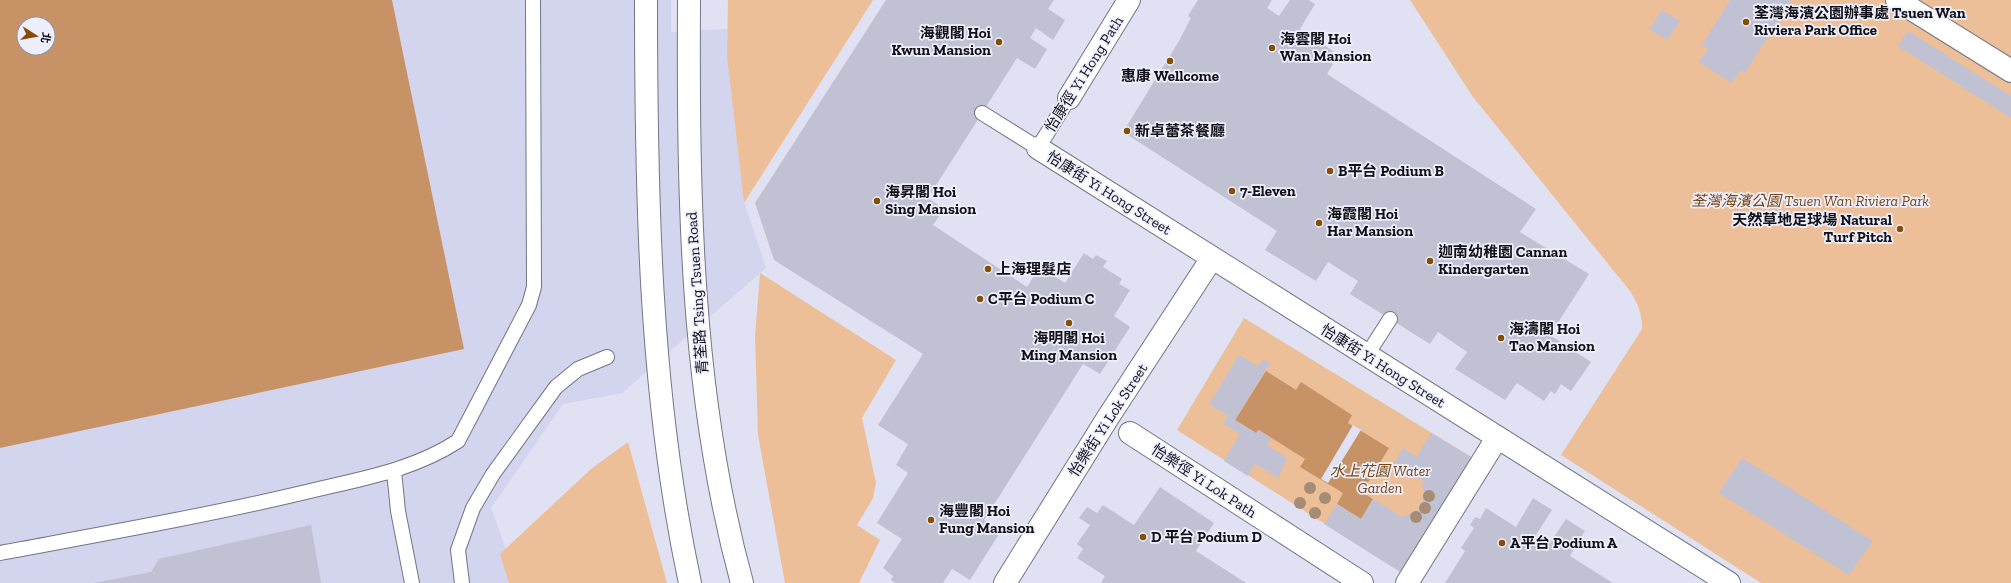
<svg xmlns="http://www.w3.org/2000/svg" width="2011" height="583" font-family="'Zilla Slab','Noto Sans TC',serif">
	<style>
		.built { fill: #d3d4ed; fill-rule: evenodd }
		.green { fill: #edbf98 }
		.water { fill: #c79366; fill-rule: evenodd }
		.pier { fill: #e0e1f3 }
		.building { fill: #c0c1d3 }
		.lines { fill: none; stroke-linecap: round; stroke-linejoin: round }
		.lane-casing { stroke: #747585; stroke-width: 16 }
		.street-casing { stroke: #747585; stroke-width: 24 }
		.primary-casing { stroke: #747585; stroke-width: 24 }
		.lane { stroke: #fff; stroke-width: 14 }
		.street { stroke: #fff; stroke-width: 22 }
		.primary { stroke: #fff; stroke-width: 22 }
		.tree { fill: #a68b75 }
		.poi-dot { fill: #874d04; stroke: #eeeffe; stroke-width: 1.5 }
		.labels { text-anchor: middle; stroke-width: 3.5; stroke-linejoin: round; paint-order: stroke }
		.poi-label { font-size: 15px; font-weight: bold; fill: #101016; stroke: #eeeffe; text-anchor: start }
		.street-label { font-size: 15px; fill: #101016; stroke: #eeeffe }
		.park-label { font-size: 15px; font-style: italic; fill: #76450e; stroke: #eeeffe }
	</style>
	<rect width="100%" height="100%" fill="#e0e1f3"/>
	<!-- built -->
	<path class="built" d="M0 0H671V32L727 29V57L744 202 766 268 622 393 563 404 491 508 518 583H0ZM24 24H48V48H24Z"/>
	<!-- green -->
	<path class="green" d="M728 0H873L744 203 727 57Z
		M1410 0H2011V583H1761L1561 455 1642 329C1642 313 1638 304 1630 291L1473 97Z
		M760 273 896 360 862 418 876 483 873 498 857 525 880 540 859 583H785L758 435 755 336Z
		M1244 318 1473 458 1402 573 1177 430Z
		M628 442 667 583H509L500 554 591 469Z"/>
	<!-- water -->
	<path class="water" d="M0 0H392L464 349 0 448ZM24 24H48V48H24Z
		M1266 371 1296 390 1301 382 1352 415 1348 423 1389 448 1362 492 1373 499 1361 519 1337 504 1343 493 1300 467 1305 459 1259 430 1256 433 1235 420Z"/>
	<!-- pier -->
	<path class="pier" d="M1353 425 1361 430 1328 483 1321 479Z"/>
	<!-- building -->
	<path class="building" d="M886 0H1054L1048 9 1065 20 1053 40 1036 28 1030 38 1047 49 1035 69 1017 58 928 198 944 209 933 225 1027 287 1040 267 1065 283 1084 253 1093 259 1096 255 1107 261 1103 267 1122 279 1119 284 1130 290 1114 316 1130 327 1100 374 1083 364 1000 495 984 520 1001 531 970 580 952 569 943 583H895L891 580 893 576 883 568 902 539 877 523 908 473 896 465 908 444 878 425 923 354 774 260 755 203Z
		M1198 0H1272L1267 8 1279 16 1290 0H1309L1315 4 1300 29 1333 51 1328 60 1333 64 1327 74 1536 209 1520 232 1589 274 1550 335 1591 362 1571 391 1561 384 1555 394 1551 391 1544 401 1517 383 1505 400 1455 369 1467 352 1438 332 1430 344 1350 294 1358 281 1328 262 1316 281 1265 250 1277 231 1123 132 1179 41 1191 18 1188 16Z
		M1730 0H1791L1745 73 1741 70 1732 83 1699 62 1708 49 1702 45Z
		M1662 10 1680 21 1667 40 1649 29Z
		M1908 31 2011 96V118L1898 46Z
		M1239 355 1258 366 1263 359 1270 363 1235 420 1256 433 1258 430 1271 438 1267 445 1287 458 1278 478 1255 464 1248 476 1224 461 1240 434 1223 424 1228 416 1209 404Z
		M1431 433 1473 458 1402 573 1324 524 1337 504 1361 519 1373 499 1402 517 1419 509 1425 494 1422 485 1424 481 1394 463 1403 448 1417 457Z
		M1742 458 1873 541 1849 575 1719 493Z
		M1160 487 1214 523 1196 551 1246 583H1101L1105 576 1077 558 1083 549 1077 544 1090 525 1079 518 1087 507 1097 513 1103 505 1134 525Z
		M1533 498 1552 510 1534 538 1547 547 1566 519 1585 531 1570 556 1613 583H1445L1465 551 1461 548 1474 528 1470 525 1475 517 1480 519 1486 508 1516 527Z
		M311 525 321 583H94L151 572 159 559Z"/>
	<g class="lines">
		<!-- lane casing -->
		<g class="lane-casing">
			<path id="lane" d="M982 113 1038 148 1069 98
				M1367 355 1390 319
				M394 471 398 511 412 583
				M0 553C102 534 205 516 306 492 359 479 412 471 458 441L529 305 534 287 533 0
				M462 583 458 550 473 508 493 474 556 387 578 369 607 357"/>
		</g>
		<!-- street casing -->
		<g class="street-casing">
			<path id="street" d="M1897 0 2011 71
				M1069 98 1129 0
				M1038 148 1729 583
				M1130 433 1362 583
				M1005 583 1107 419 1212 258
				M1407 583 1497 438"/>
		</g>
		<!-- primary casing -->
		<g class="primary-casing">
			<path id="primary" d="M646 0C646 194 649 392 690 583
				M689 0C688 196 690 393 742 583"/>
		</g>
		<!-- lane -->
		<use href="#lane" class="lane"/>
		<!-- street -->
		<use href="#street" class="street"/>
		<!-- primary -->
		<use href="#primary" class="primary"/>
	</g>
	<!-- trees -->
	<g class="tree">
		<circle cx="1310" cy="488" r="6"/>
		<circle cx="1429" cy="496" r="6"/>
		<circle cx="1325" cy="498" r="6"/>
		<circle cx="1300" cy="503" r="6"/>
		<circle cx="1425" cy="508" r="6"/>
		<circle cx="1315" cy="513" r="6"/>
		<circle cx="1416" cy="517" r="6"/>
	</g>
	<!-- markers -->
	<g class="poi-dot">
		<circle cx="1746" cy="22" r="4"/>
		<circle cx="999" cy="42" r="4"/>
		<circle cx="1272" cy="48" r="4"/>
		<circle cx="1170" cy="61" r="4"/>
		<circle cx="1127" cy="131" r="4"/>
		<circle cx="1330" cy="171" r="4"/>
		<circle cx="1232" cy="191" r="4"/>
		<circle cx="877" cy="201" r="4"/>
		<circle cx="1319" cy="223" r="4"/>
		<circle cx="1900" cy="229" r="4"/>
		<circle cx="1430" cy="261" r="4"/>
		<circle cx="988" cy="269" r="4"/>
		<circle cx="980" cy="299" r="4"/>
		<circle cx="1069" cy="323" r="4"/>
		<circle cx="1501" cy="338" r="4"/>
		<circle cx="931" cy="520" r="4"/>
		<circle cx="1143" cy="537" r="4"/>
		<circle cx="1502" cy="543" r="4"/>
	</g>
	<g class="labels">
		<!-- poi labels -->
		<g class="poi-label">
			<text x="1754" y="18">荃灣海濱公園辦事處 Tsuen Wan<tspan x="1754" dy="17">Riviera Park Office</tspan></text>
			<text x="991" y="38" text-anchor="end">海觀閣 Hoi<tspan x="991" dy="17">Kwun Mansion</tspan></text>
			<text x="1280" y="44">海雲閣 Hoi<tspan x="1280" dy="17">Wan Mansion</tspan></text>
			<text x="1170" y="81" text-anchor="middle">惠康 Wellcome</text>
			<text x="1135" y="136">新卓蕾茶餐廳</text>
			<text x="1338" y="176">B平台 Podium B</text>
			<text x="1240" y="196">7-Eleven</text>
			<text x="885" y="197">海昇閣 Hoi<tspan x="885" dy="17">Sing Mansion</tspan></text>
			<text x="1327" y="219">海霞閣 Hoi<tspan x="1327" dy="17">Har Mansion</tspan></text>
			<text x="1892" y="225" text-anchor="end">天然草地足球場 Natural<tspan x="1892" dy="17">Turf Pitch</tspan></text>
			<text x="1438" y="257">迦南幼稚園 Cannan<tspan x="1438" dy="17">Kindergarten</tspan></text>
			<text x="996" y="274">上海理髮店</text>
			<text x="988" y="304">C平台 Podium C</text>
			<text x="1509" y="334">海濤閣 Hoi<tspan x="1509" dy="17">Tao Mansion</tspan></text>
			<text x="1069" y="343" text-anchor="middle">海明閣 Hoi<tspan x="1069" dy="17">Ming Mansion</tspan></text>
			<text x="939" y="516">海豐閣 Hoi<tspan x="939" dy="17">Fung Mansion</tspan></text>
			<text x="1151" y="542">D 平台 Podium D</text>
			<text x="1510" y="548">A平台 Podium A</text>
		</g>
		<!-- street labels -->
		<g class="street-label">
			<text transform="translate(1084 74) rotate(-58)" y="5">怡康徑 Yi Hong Path</text>
			<text transform="translate(1109 193) rotate(32)" y="5">怡康街 Yi Hong Street</text>
			<text transform="translate(697 293) rotate(-94)" y="5">青荃路 Tsing Tsuen Road</text>
			<text transform="translate(1383 366) rotate(32)" y="5">怡康街 Yi Hong Street</text>
			<text transform="translate(1108 420) rotate(-57)" y="5">怡樂街 Yi Lok Street</text>
			<text transform="translate(1204 481) rotate(33)" y="5">怡樂徑 Yi Lok Path</text>
		</g>
		<!-- park labels -->
		<g class="park-label">
			<text x="1810" y="206">荃灣海濱公園 Tsuen Wan Riviera Park</text>
			<text x="1380" y="476">水上花園 Water<tspan x="1380" dy="17">Garden</tspan></text>
		</g>
	</g>
	<!-- north arrow -->
	<g transform="translate(36 36) rotate(101)"><circle r="19" fill="#eeeffe" stroke="#9596a1"/>
	<path d="M0-3L7 15L0 10L-7 15Z" fill="#874d04"/>
	<text y="-6" font-size="11" font-weight="bold" text-anchor="middle" fill="#101016">北</text>
	</g>
</svg>
